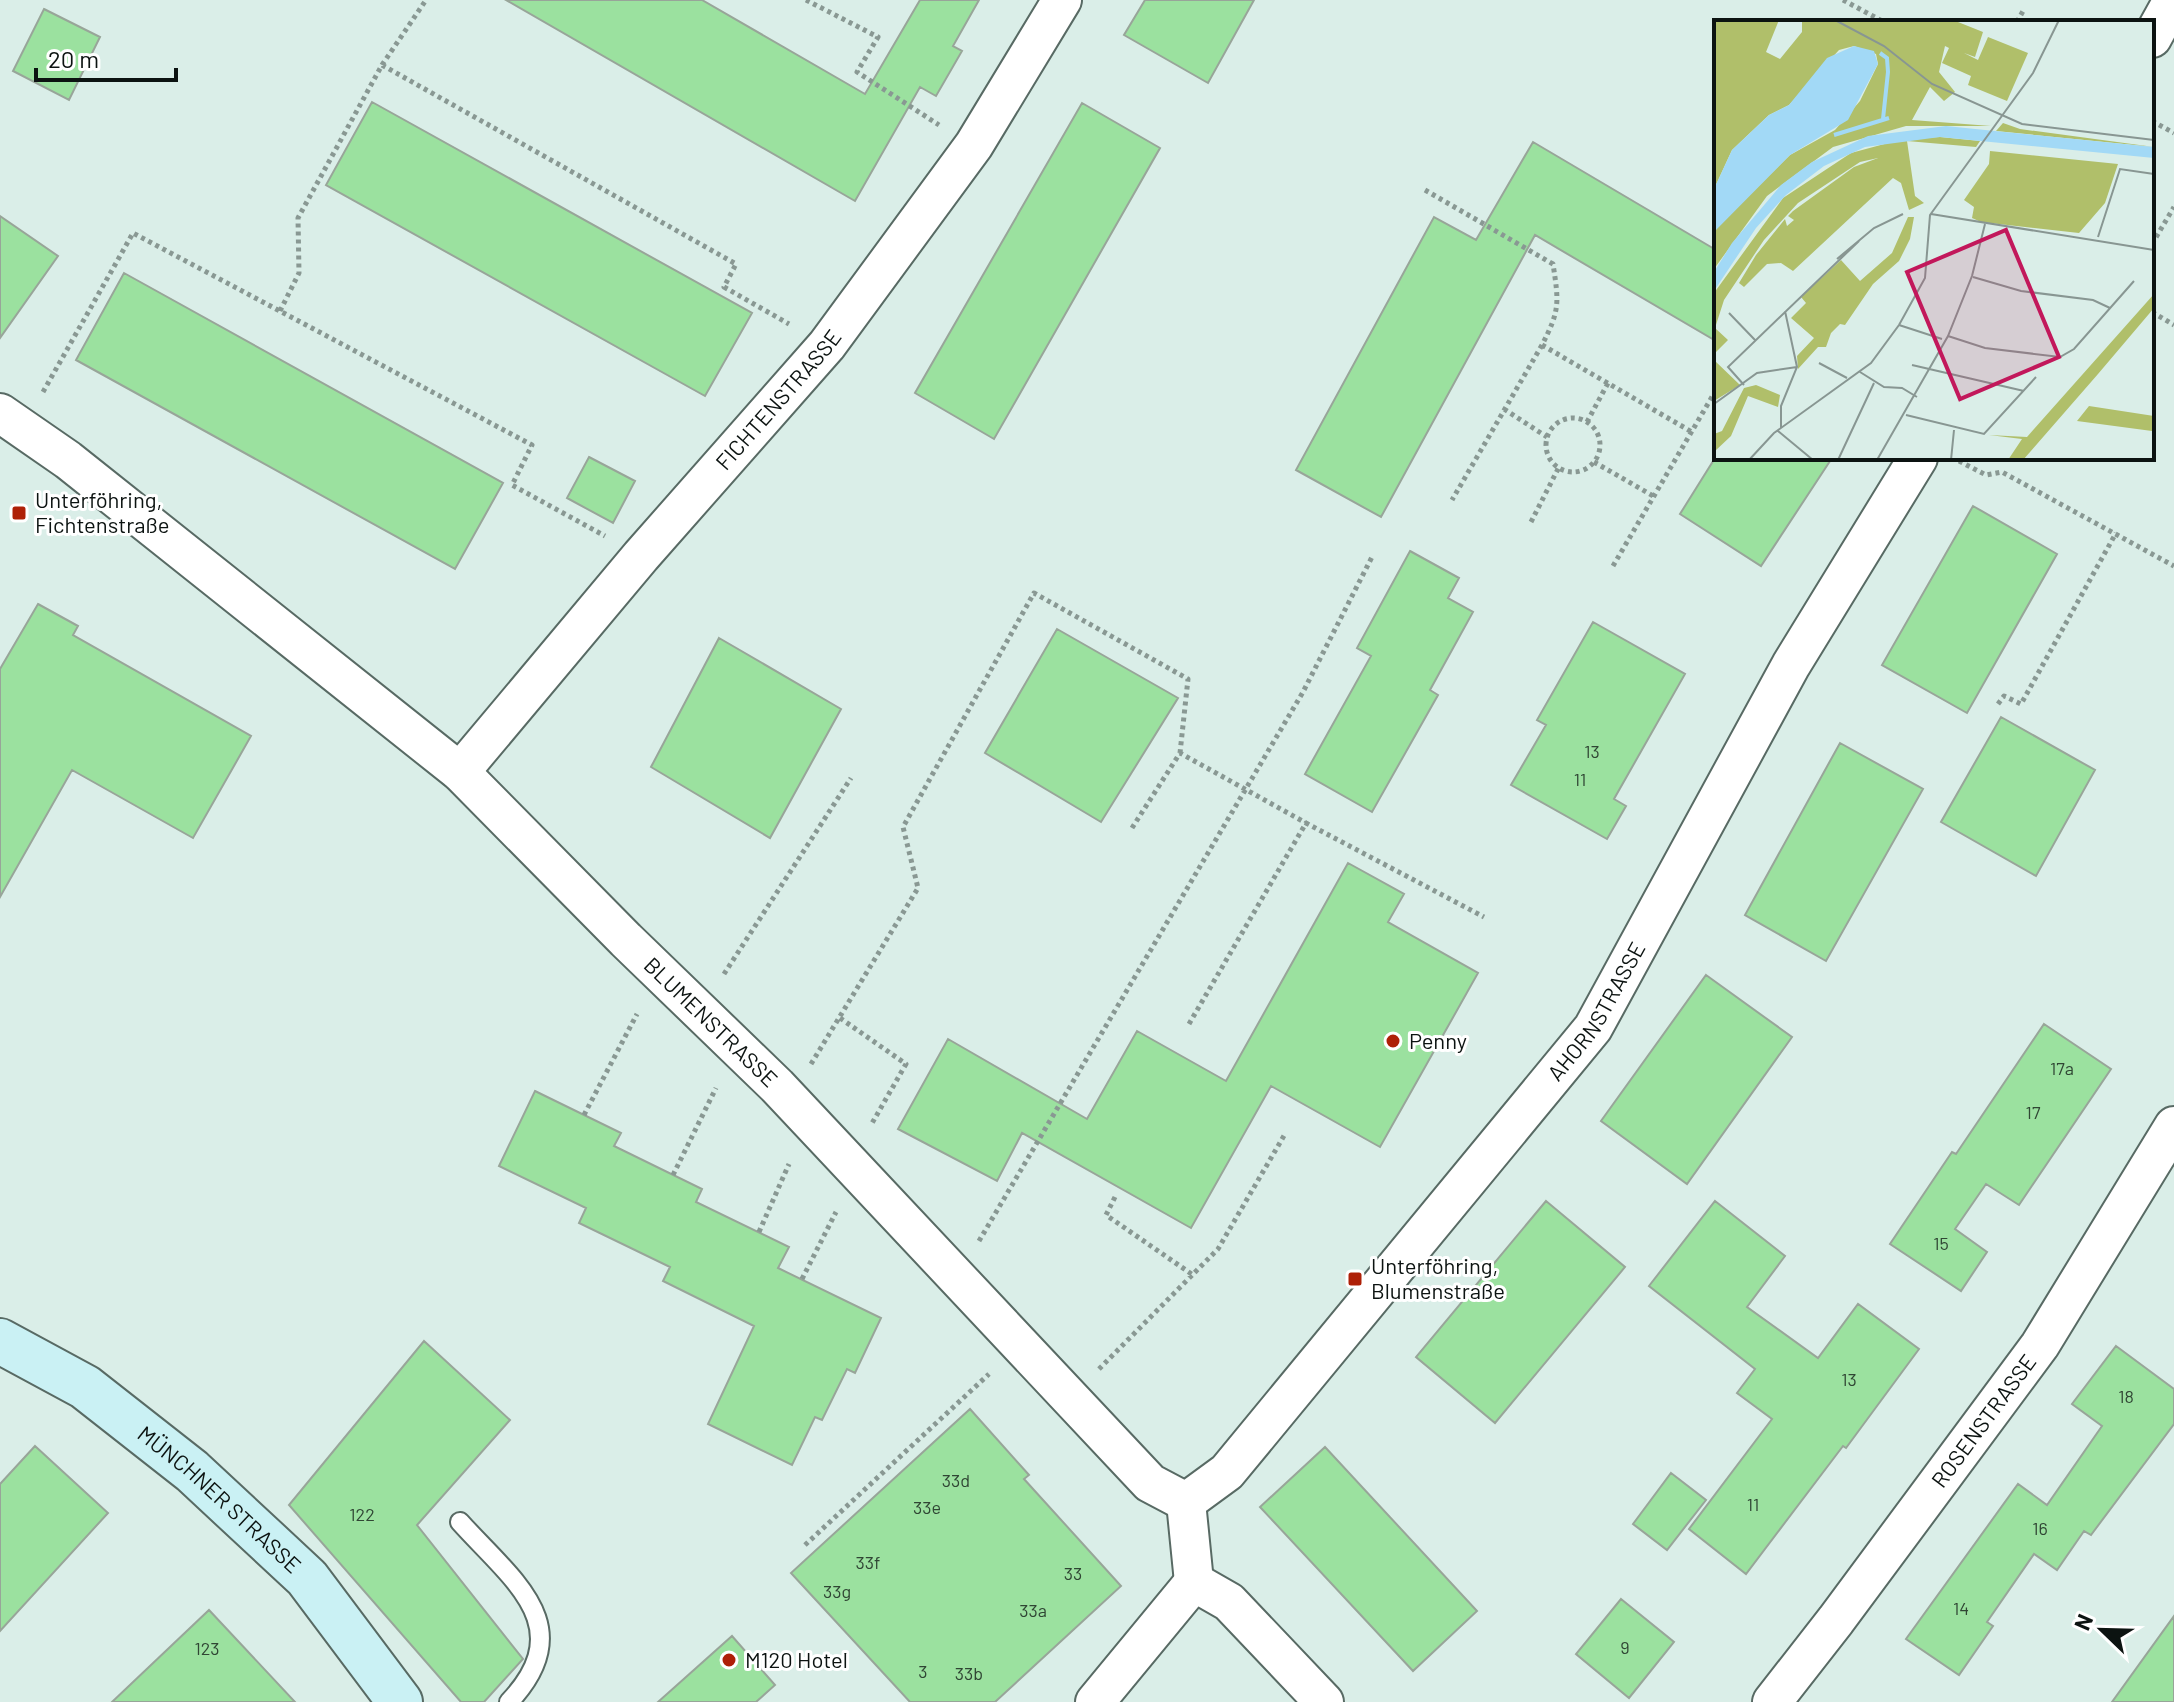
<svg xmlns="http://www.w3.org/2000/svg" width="2174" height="1702" font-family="Barlow,sans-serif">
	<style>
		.building { fill: #9be19f; stroke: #98a599; stroke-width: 2 }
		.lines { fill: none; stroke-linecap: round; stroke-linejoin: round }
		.lane-casing { stroke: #586a64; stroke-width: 22 }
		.street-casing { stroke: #586a64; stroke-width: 42 }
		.secondary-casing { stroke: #586a64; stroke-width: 48 }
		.path { stroke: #899893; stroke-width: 5; stroke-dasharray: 4 4; stroke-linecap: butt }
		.lane { stroke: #fff; stroke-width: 18 }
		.street { stroke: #fff; stroke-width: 38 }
		.secondary { stroke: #caf1f4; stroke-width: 44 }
		.poi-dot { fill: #ae2007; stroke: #fff; stroke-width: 3 }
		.labels { text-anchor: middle; stroke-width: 6; stroke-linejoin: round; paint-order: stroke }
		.number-label { font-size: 18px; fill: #304634 }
		.street-label { font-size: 22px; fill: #0c1311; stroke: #fff }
		.poi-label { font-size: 22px; fill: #0c1311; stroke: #fff; text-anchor: start }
		.inset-river { fill: none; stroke: #a2d9f6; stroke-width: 4 }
		.inset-road { fill: none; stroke: #889692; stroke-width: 2 }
		.view { fill: #c2185b; fill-opacity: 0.15; stroke: #c2185b; stroke-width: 4 }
		.inset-edge { fill: none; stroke: #0c1311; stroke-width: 4 }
	</style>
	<rect width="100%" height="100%" fill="#daeee8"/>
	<!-- building -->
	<path class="building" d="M506 0H702L865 94 920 0H979L953 46 962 51 936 96 920 87 855 201Z
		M1145 0H1254L1208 83 1124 35Z
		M44 9 100 37 69 100 13 71Z
		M372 102 752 313 705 396 326 185Z
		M1082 103 1160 148 994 439 915 393Z
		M1533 142 1716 250V341L1535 235 1381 517 1296 470 1434 217 1476 240Z
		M0 216 58 256 0 338Z
		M124 273 503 483 455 569 76 360Z
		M589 457 635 481 613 523 567 498Z
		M1715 458H1832L1761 566 1680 514Z
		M1973 506 2057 554 1967 713 1882 665Z
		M1410 551 1459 578 1448 598 1473 612 1430 690 1438 695 1372 812 1305 774 1371 656 1357 648Z
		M38 604 78 626 73 635 251 736 193 838 72 770 0 897V669Z
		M1593 622 1685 674 1614 799 1626 806 1607 839 1511 785 1546 725 1537 720Z
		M1057 629 1178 698 1101 822 985 753Z
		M719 638 841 709 770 838 651 767Z
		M2001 717 2095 770 2036 876 1941 822Z
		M1840 743 1923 789 1826 961 1745 915Z
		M1348 863 1404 894 1388 922 1478 973 1380 1147 1271 1086 1191 1228 1022 1133 997 1181 898 1129 948 1039 1087 1119 1137 1031 1226 1081Z
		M1706 975 1792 1037 1687 1184 1601 1121Z
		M2044 1024 2111 1069 2019 1205 1986 1184 1955 1229 1987 1252 1961 1291 1890 1244 1952 1152 1956 1154Z
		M535 1091 621 1133 614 1146 702 1189 696 1202 789 1247 778 1268 881 1318 855 1373 847 1369 822 1420 815 1417 792 1465 708 1424 754 1326 663 1281 670 1267 579 1223 586 1208 499 1166Z
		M1546 1201 1625 1267 1495 1423 1416 1357Z
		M1715 1201 1785 1256 1747 1307 1818 1358 1858 1304 1919 1349 1846 1448 1843 1446 1746 1574 1689 1529 1772 1419 1737 1393 1755 1369 1649 1286Z
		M424 1341 510 1420 417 1525 523 1659 484 1702H461L289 1505Z
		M2116 1346 2174 1389V1424L2091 1535 2084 1531 2057 1570 2034 1554 1987 1622 1993 1626 1959 1675 1906 1639 2018 1484 2047 1505 2102 1426 2072 1404Z
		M970 1409 1029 1475 1024 1479 1121 1586 995 1702H910L791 1573Z
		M35 1446 108 1513 0 1631V1484Z
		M1325 1447 1477 1611 1413 1671 1260 1507Z
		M1671 1473 1706 1500 1667 1550 1633 1524Z
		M1621 1599 1674 1642 1629 1698 1576 1654Z
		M209 1610 295 1702H112Z
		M2174 1616V1702H2112Z
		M732 1636 775 1685 756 1702H658Z"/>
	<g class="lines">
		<!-- lane casing -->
		<g class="lane-casing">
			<path id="lane" d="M460 1522C512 1580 581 1626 509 1702"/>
		</g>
		<!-- street casing -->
		<g class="street-casing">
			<g id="street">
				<path d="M2152 38 2173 0"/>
				<path id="s1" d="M0 413 68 460 460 772 626 940 777 1086 1150 1483 1186 1502"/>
				<path id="s2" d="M460 772 641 556 827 345 974 145 1062 0"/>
				<path id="s3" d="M1186 1502 1227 1472 1593 1028 1791 665 1918 458"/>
				<path d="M1186 1502 1194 1582"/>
				<path d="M1194 1582 1229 1602 1324 1702"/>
				<path d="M1095 1702 1194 1582"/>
				<path id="s4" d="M1772 1702 1836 1620 2040 1345 2174 1126"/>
			</g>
		</g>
		<!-- secondary casing -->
		<g class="secondary-casing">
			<g id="secondary">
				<path id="s5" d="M0 1341 85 1387 192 1471 307 1578 400 1702"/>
			</g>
		</g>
		<!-- path -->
		<path class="path" d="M806 0 878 37 857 72 939 125
			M1843 0 1884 22
			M2017 22 2023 11
			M382 65 736 264 724 287 789 324
			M2152 121 2174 133
			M1425 190 1553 264C1559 303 1560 310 1542 345L1452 500
			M2152 244 2174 207
			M280 311 299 273 298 218 382 65 426 0
			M2152 312 2174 325
			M1542 345 1692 432
			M43 392 133 233 532 445 512 485 605 536
			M1504 409 1547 437
			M1546 445a27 27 0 1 1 54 0a27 27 0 1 1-54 0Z
			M1587 422 1608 383
			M1959 461 1986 475 2002 472 2174 566
			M1594 462 1655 497
			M1531 522 1559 467
			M1613 566 1716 390
			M1998 704 2004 696 2021 704 2116 533
			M1132 828 1180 753 1306 823
			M724 974 851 778
			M840 1018 906 1064 871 1125
			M1189 1024 1306 823 1484 917
			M811 1064 918 888 903 827 1034 593 1188 679 1180 753
			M584 1115 637 1014
			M673 1175 716 1088
			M1115 1197 1106 1215 1193 1275
			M759 1232 789 1164
			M979 1241 1303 692 1373 555
			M802 1279 836 1212
			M1099 1369 1218 1249 1285 1134
			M805 1545 989 1374"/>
		<!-- lane -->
		<use href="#lane" class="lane"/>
		<!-- street -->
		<use href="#street" class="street"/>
		<!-- secondary -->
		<use href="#secondary" class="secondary"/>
	</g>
	<!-- markers -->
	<g class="poi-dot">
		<rect x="11" y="505" width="16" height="16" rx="4"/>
		<circle cx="1393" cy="1041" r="8"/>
		<rect x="1347" y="1271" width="16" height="16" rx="4"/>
		<circle cx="729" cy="1660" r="8"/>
	</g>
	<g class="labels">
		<!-- number labels -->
		<g class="number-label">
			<text x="1592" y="758">13</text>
			<text x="1580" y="786">11</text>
			<text x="2062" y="1075">17a</text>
			<text x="2033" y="1119">17</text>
			<text x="1941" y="1250">15</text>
			<text x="1849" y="1386">13</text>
			<text x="2126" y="1403">18</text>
			<text x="956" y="1487">33d</text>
			<text x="1753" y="1511">11</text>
			<text x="927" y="1514">33e</text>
			<text x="362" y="1521">122</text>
			<text x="2040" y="1535">16</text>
			<text x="868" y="1569">33f</text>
			<text x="1073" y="1580">33</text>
			<text x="837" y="1598">33g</text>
			<text x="1961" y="1615">14</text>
			<text x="1033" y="1617">33a</text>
			<text x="1625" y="1654">9</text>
			<text x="207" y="1655">123</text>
			<text x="923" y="1678">3</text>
			<text x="969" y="1680">33b</text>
		</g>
		<!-- street labels -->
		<g class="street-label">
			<text dy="8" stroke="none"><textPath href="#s2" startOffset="490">FICHTENSTRASSE</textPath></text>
			<text dy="8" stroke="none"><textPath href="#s3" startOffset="642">AHORNSTRASSE</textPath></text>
			<text dy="8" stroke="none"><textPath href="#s1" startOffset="938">BLUMENSTRASSE</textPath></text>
			<text dy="8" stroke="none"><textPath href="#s4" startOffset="352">ROSENSTRASSE</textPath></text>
			<text dy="8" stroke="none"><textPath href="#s5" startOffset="272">MÜNCHNER STRASSE</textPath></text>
		</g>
		<!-- poi labels -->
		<g class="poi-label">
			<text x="35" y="508">Unterföhring,<tspan x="35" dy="25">Fichtenstraße</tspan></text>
			<text x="1409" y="1049">Penny</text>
			<text x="1371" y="1274">Unterföhring,<tspan x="1371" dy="25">Blumenstraße</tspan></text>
			<text x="745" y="1668">M120 Hotel</text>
		</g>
	</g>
	<!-- overview -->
	<g transform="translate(1714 20)">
		<rect width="440" height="440" fill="#daeee8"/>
		<path d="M0 0H65L52 32 66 39 88 12V0H239L269 12 261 37 250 33 264 40 274 17 314 33 293 81 254 65 257 56 228 43 235 28 231 26 225 52 241 72 230 81 216 67 198 100 277 106H192L119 127 53 176 0 249V210L76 135 121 110 146 81 164 44 162 34 140 26 125 30 75 85 55 95 18 130 0 169ZM289 103 306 109 440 127 282 111ZM226 117 266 121 262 127 193 121 201 176 210 183 195 190 187 163 179 158 79 251 67 243 53 244 30 267 25 263 42 235 71 199 73 206 80 200 74 196 79 191 140 147 164 138 146 142 84 183 50 220 10 280 1 308 14 320 0 334V273L69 178 137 133 189 119ZM276 131 404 144 391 183 365 213 267 202 258 198 260 187 250 180 275 144ZM194 197H200L196 219 185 241 159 264 131 305 126 304 117 313 112 327H104L84 349 83 336 100 318 77 298 92 283 87 277 127 240 146 261 178 233ZM440 274V288L384 354 309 440H294L308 419 275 415 313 417ZM0 340 26 365 0 381ZM42 365 66 375 64 387 34 376 17 416 0 432V414L8 411 30 368ZM375 386 440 396 438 411 363 401Z" fill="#b0bf6a"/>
		<path d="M140 26 160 31 164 44 134 100 76 135 1 211 0 169 18 130 55 95 75 85 113 38ZM232 106 440 127V138L226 117 151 127 110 146 72 175 42 208 0 271V252L18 223 67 165 98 142 154 116Z" fill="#a2d9f6"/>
		<path class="inset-river" d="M166 33 173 38 174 52 169 99M120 115 175 98"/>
		<path class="inset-road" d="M121 0 170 26 218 64 308 104 440 120M217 194 440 230M384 217 406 149 440 154M123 239 160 208 189 194M259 257 307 271 379 280 396 288M15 293 41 320M185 305 228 319M234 316 271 328 346 337 360 329 420 261M105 343 133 358M198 345 310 371M146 352 170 367 188 368 203 377M30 365 14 347 145 221M0 384 43 353 83 347M192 395 270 414 322 357M67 408V386L83 347 71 291M64 411 99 440M35 440 60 413 157 343 185 305 211 258 216 195 319 53 345 0M124 440 160 363M163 440 234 316 258 256 271 204M237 440 240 410"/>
		<path class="view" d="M292 210 345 337 246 379 193 252Z"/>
		<rect width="440" height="440" class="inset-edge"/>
	</g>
	<!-- north arrow -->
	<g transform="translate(2102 1630) rotate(293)" stroke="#ffffff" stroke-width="6" paint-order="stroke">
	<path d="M0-6L14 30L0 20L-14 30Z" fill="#0c1311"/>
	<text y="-12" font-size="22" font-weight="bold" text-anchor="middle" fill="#0c1311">N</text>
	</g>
	<!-- scale -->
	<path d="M36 68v12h140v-12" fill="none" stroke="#0c1311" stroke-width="4"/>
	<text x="48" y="68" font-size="24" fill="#0c1311" stroke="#ffffff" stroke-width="6" paint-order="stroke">20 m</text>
</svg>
